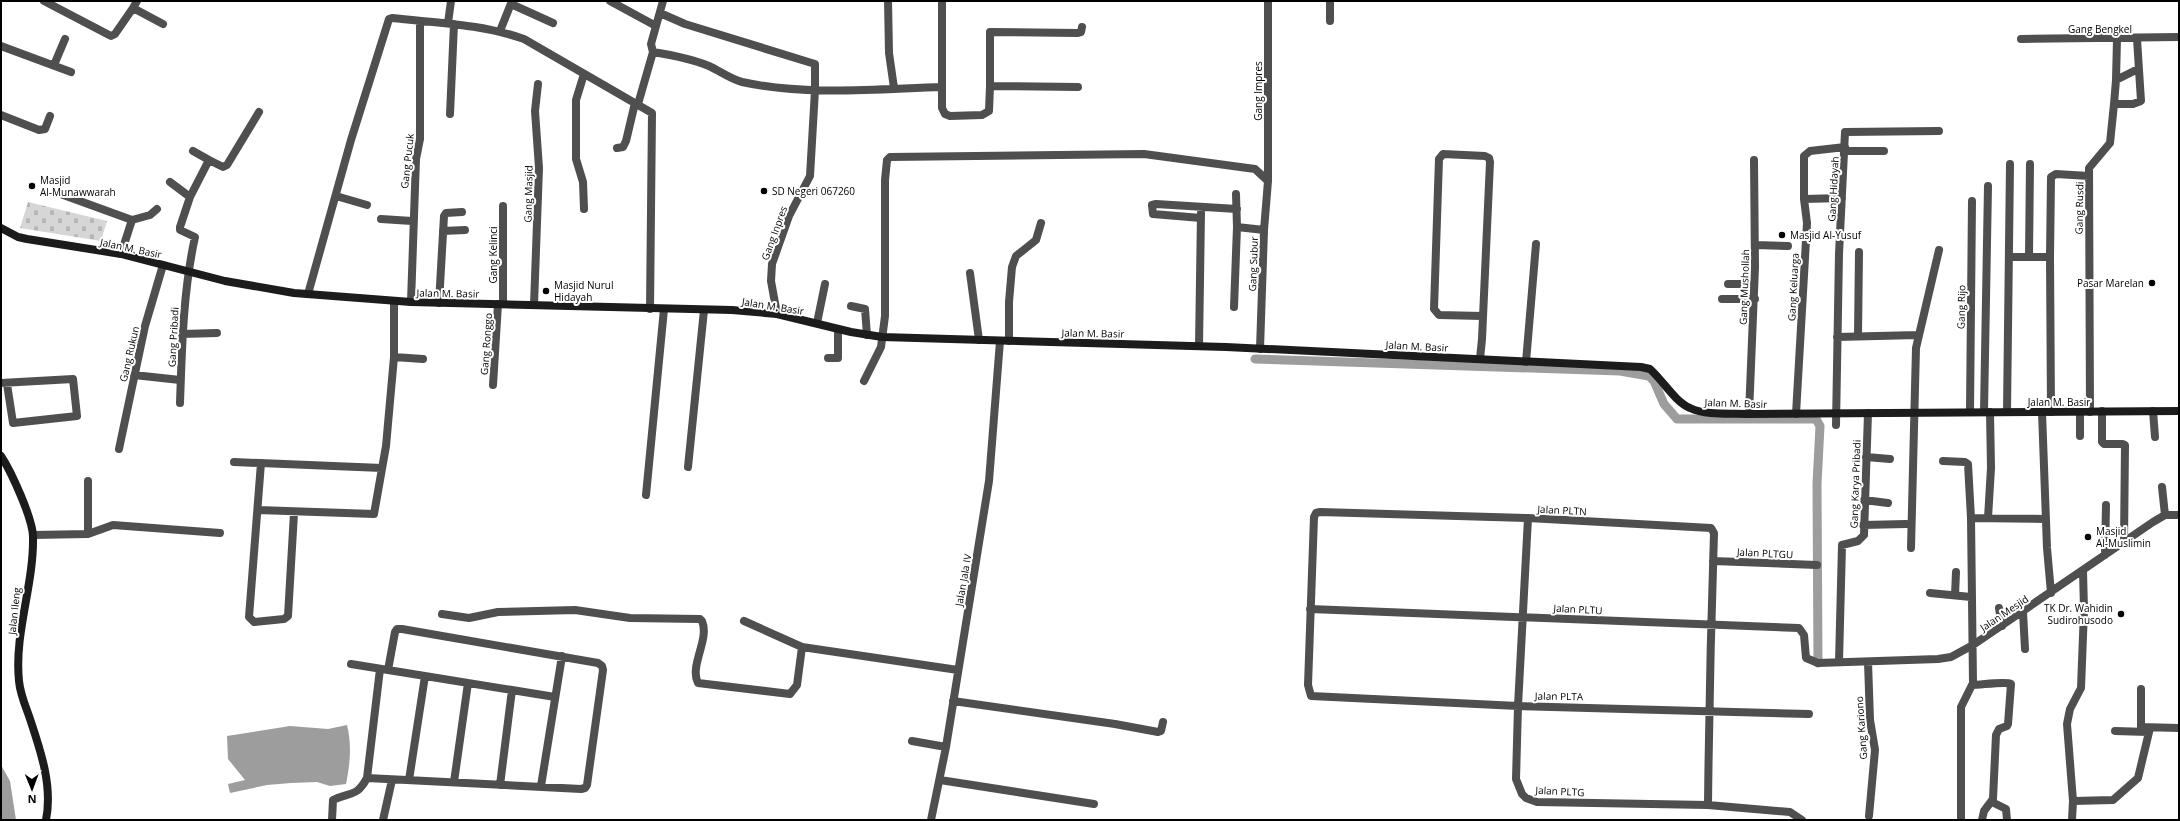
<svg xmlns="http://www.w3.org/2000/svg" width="2180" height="821" font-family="'Open Sans',sans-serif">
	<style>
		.cemetery { fill: url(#cemetery-stones) }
		.water { fill: #9d9d9d }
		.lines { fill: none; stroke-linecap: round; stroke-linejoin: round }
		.canal { stroke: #9d9d9d; stroke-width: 9 }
		.street { stroke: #4f4f4f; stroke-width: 8 }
		.secondary { stroke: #1c1c1c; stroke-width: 8 }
		.poi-dot { fill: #000; stroke: #fff; stroke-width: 1.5 }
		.labels { text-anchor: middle; stroke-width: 4; stroke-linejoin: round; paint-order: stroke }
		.street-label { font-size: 10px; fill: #000; stroke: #fff }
		.poi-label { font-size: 10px; fill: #000; stroke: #fff; text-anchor: start }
	</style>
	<defs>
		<pattern id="cemetery-stones" width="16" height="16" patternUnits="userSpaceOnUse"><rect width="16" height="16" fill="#d6d6d6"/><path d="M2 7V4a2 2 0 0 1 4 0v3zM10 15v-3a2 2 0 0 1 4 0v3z" fill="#b6b6b6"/></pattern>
	</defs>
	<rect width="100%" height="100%" fill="#fff"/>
	<!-- cemetery -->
	<path class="cemetery" d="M28 202 107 221 101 241 20 228Z"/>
	<!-- water -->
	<path class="water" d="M347 725C352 745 350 764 346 784L330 786 317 782 291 783 267 785 230 793 228 784 245 780 228 759 227 736 290 726 328 729Z
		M1 765 10 781 16 820H1Z"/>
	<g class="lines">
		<!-- canal -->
		<path class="canal" d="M1255 359 1620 371 1649 376 1654 381 1664 404 1677 419H1816L1820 426 1817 484 1818 663"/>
		<!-- street -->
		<path class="street" d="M44 1 111 36 115 34 133 8
			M137 1 133 8 163 24
			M610 1 656 26
			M888 1 889 53 894 88
			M942 1V108L945 114 950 116 982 115 989 111 990 86V32L1077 33 1081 32 1082 27
			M1330 1V21
			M511 4 553 23
			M660 13 685 24 815 64V90L810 176 789 216 772 264 771 281 777 314
			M448 23 451 1
			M500 31 512 1
			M2021 39 2179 37
			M1 46 71 72
			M653 52C672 55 692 59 709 66 720 71 730 79 742 82 807 96 876 89 942 87
			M54 65 65 39
			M2116 80 2117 39
			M990 86 1078 87
			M638 104 653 52 651 44 663 1
			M2114 104 2116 80 2138 69
			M450 114 454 24
			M1 115 39 130 45 129 50 116
			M617 148 623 147 626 141 635 103
			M193 151 209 160
			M1845 151H1884
			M170 182 190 197
			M55 192 132 220 121 254
			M1236 194 1237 227 1264 230
			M336 196 367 205
			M1804 199 1842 198
			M584 209 583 182 576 159V100L584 74
			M1201 218 1153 214 1152 205 1156 204 1237 209
			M381 219 412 221
			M132 220 150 215 157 209
			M443 231 465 230
			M1755 245 1788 246
			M2010 257H2050
			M2029 257 2030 164
			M970 273 979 340
			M1728 284H1754
			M308 294 351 140 389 19 392 18C437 23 482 24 524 39L652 113 650 309
			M1722 299H1755
			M411 302 416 159 420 139V21
			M439 303 444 216 446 213 462 212
			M503 304V206
			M534 305 539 168 535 111 538 84
			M851 306 865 309 867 335
			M1234 307 1237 227
			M817 323 825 284
			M182 334 217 333
			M1858 336 1859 252
			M1837 337 1918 335
			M1009 341V302L1012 267 1016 256 1036 240 1041 223
			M1199 346 1201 213
			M1260 349 1264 230 1268 181V1
			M394 357 423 359
			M828 358H838V329
			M1480 359 1482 339 1490 162 1489 158 1485 156 1443 154 1439 159 1434 309 1439 315 1482 316
			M1526 362 1536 244
			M134 375 180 380
			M864 381 881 347 885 316V180L887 160 890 157 1144 154 1255 169 1268 181
			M1 383 73 379 77 416 13 423 7 384
			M493 385 498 304
			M180 403C182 347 183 292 195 237L180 230V227L190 197 209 160 223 167 227 165 259 112
			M2102 411V442L2104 444H2123L2125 445 2124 542
			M2153 411 2155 437
			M1970 412 1972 201
			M1984 412 1988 186
			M2007 412 2010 164
			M2042 412 2047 548 2051 593
			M2051 412 2050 257 2051 177 2056 174 2089 176
			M2080 412V436
			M2090 412 2089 168 2110 143 2114 104H2133L2141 101 2137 39
			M1749 414 1755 267 1754 160
			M1796 414 1807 223 1804 199V156L1810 151 1845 147
			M1836 425 1839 254 1845 132 1939 131
			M119 449 145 326 163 265
			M1866 457 1890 459
			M1943 461 1965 462 1968 464 1971 518
			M234 462 382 468
			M261 463 249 617 254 622 284 619 288 616 294 513
			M688 467 704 310
			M2162 487 2165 515
			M646 495 664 309
			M1864 500 1888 503
			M258 510 374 514 386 446 394 357V302
			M1528 518 1518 706 1516 779 1522 794 1526 798 1537 802 1708 805 1790 812 1802 820
			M1988 518 1991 468 1990 412
			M1863 525 1906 524
			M88 534V481
			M33 535 88 534 113 525 220 533
			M1911 548 1916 348 1939 250
			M2105 555 2106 505
			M1713 561 1817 565
			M1930 593 1971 597
			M1955 595 1956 572
			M1999 608 2002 626
			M1310 609 1799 628 1804 635 1806 658 1818 663 1938 659 1951 657 1973 645 2153 522 2165 515H2179
			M2023 612 2025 649
			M442 614 469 618 498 612 575 610 630 618 700 619 702 621C710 639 689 666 698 683L790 694 797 685 802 647 958 670
			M744 621 802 647
			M1839 662 1842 545 1858 541 1864 535 1868 413
			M1868 662 1870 720 1875 750 1869 816
			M351 664 555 697
			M1972 685C1981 685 2006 681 2011 684L2008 724 2007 726 1999 729 1996 735 1993 799 1984 811 1982 820
			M2141 689V727L2179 728
			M953 701 1115 724 1158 732 1161 731 1163 722
			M2115 731 2148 732
			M912 741 946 747
			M367 778 581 789 585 788 587 785 603 670 602 666 598 663 402 629H397L395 632 388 670
			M409 780 425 676
			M940 780 1094 804
			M454 782 468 683
			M500 785 512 690
			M541 786 562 656
			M2073 801 2113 800 2138 778 2150 728
			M1992 802 2006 809 2007 820
			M1708 805C1709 714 1711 623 1714 533L1711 528 1528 518 1320 512 1316 513 1314 517 1308 685 1311 696 1518 706 1809 714
			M332 820 333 800C351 791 356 798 367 778L380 669
			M383 820 392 780
			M931 820 946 747 989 481 1000 341
			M1961 820V707L1973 683 1971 518 2046 519
			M2072 820 2073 801 2067 724 2070 709 2081 688 2084 610 2083 571"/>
		<!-- secondary -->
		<path class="secondary" d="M1 228 18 237 27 239 121 254 225 281 294 293 411 302 732 310 777 314 851 332 882 337 1226 347 1641 367 1650 369 1654 373C1665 384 1676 402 1690 408 1707 416 1731 413 1749 414L2179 411
			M1 456C11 471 33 519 33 537 34 585 14 633 19 681 20 693 25 705 29 716 40 749 53 785 46 820"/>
	</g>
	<!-- markers -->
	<g class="poi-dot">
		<circle cx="32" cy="186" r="4"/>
		<circle cx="764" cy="191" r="4"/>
		<circle cx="1782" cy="235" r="4"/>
		<circle cx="2152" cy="283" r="4"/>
		<circle cx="546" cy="291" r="4"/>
		<circle cx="2088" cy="537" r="4"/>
		<circle cx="2121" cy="614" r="4"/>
	</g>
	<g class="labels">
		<!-- street labels -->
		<g class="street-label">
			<text x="2100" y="33">Gang Bengkel</text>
			<text transform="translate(1258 91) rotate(-90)" y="4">Gang Impres</text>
			<text transform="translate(407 161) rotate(-84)" y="4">Gang Pucuk</text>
			<text transform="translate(1833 189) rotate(-87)" y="4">Gang Hidayah</text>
			<text transform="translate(528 194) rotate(-89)" y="4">Gang Masjid</text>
			<text transform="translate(2079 208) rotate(-89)" y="4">Gang Rusdi</text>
			<text transform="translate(774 233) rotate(-70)" y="4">Gang Inpres</text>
			<text transform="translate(131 248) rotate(12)" y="4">Jalan M. Basir</text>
			<text transform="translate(493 255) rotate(-90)" y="4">Gang Kelinci</text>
			<text transform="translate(1253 264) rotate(-88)" y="4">Gang Subur</text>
			<text transform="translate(1744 287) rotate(-88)" y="4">Gang Mushollah</text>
			<text transform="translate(1793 287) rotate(-87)" y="4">Gang Keluarga</text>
			<text transform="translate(448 293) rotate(1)" y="4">Jalan M. Basir</text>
			<text transform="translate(773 306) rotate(9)" y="4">Jalan M. Basir</text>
			<text transform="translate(1961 307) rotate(-89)" y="4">Gang Rijo</text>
			<text transform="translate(1093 333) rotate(1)" y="4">Jalan M. Basir</text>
			<text transform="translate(173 337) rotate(-87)" y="4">Gang Pribadi</text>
			<text transform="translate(486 344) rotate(-86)" y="4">Gang Ronggo</text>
			<text transform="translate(1417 346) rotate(3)" y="4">Jalan M. Basir</text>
			<text transform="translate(129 354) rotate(-77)" y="4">Gang Rukun</text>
			<text x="2059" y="406">Jalan M. Basir</text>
			<text transform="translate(1736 403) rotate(2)" y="4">Jalan M. Basir</text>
			<text transform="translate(1855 484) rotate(-88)" y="4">Gang Karya Pribadi</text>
			<text transform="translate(1562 510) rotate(3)" y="4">Jalan PLTN</text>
			<text transform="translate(1765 553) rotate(3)" y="4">Jalan PLTGU</text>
			<text transform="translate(963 580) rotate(-80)" y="4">Jalan Jala IV</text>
			<text transform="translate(1578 609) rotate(3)" y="4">Jalan PLTU</text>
			<text transform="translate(14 611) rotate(-84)" y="4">Jalan Ileng</text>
			<text transform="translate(2004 613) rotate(-34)" y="4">Jalan Mesjid</text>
			<text transform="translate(1559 696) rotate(1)" y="4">Jalan PLTA</text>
			<text transform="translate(1861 728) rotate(-94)" y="4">Gang Kariono</text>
			<text transform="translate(1560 791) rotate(3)" y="4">Jalan PLTG</text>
		</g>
		<!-- poi labels -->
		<g class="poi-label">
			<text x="40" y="184">Masjid<tspan x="40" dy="12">Al-Munawwarah</tspan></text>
			<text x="772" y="195">SD Negeri 067260</text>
			<text x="1790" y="239">Masjid Al-Yusuf</text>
			<text x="2144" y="287" text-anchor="end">Pasar Marelan</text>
			<text x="554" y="289">Masjid Nurul<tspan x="554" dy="12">Hidayah</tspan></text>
			<text x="2096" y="535">Masjid<tspan x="2096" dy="12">Al-Muslimin</tspan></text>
			<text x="2113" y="612" text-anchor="end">TK Dr. Wahidin<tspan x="2113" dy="12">Sudirohusodo</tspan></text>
		</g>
	</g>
	<!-- border -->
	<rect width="2180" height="821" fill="none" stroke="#000000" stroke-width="4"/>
	<!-- north arrow -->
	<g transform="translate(32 789) rotate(179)" stroke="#ffffff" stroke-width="3" paint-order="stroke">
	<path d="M0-3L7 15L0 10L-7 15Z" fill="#000000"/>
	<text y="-6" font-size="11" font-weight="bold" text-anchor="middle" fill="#000000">N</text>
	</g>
</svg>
